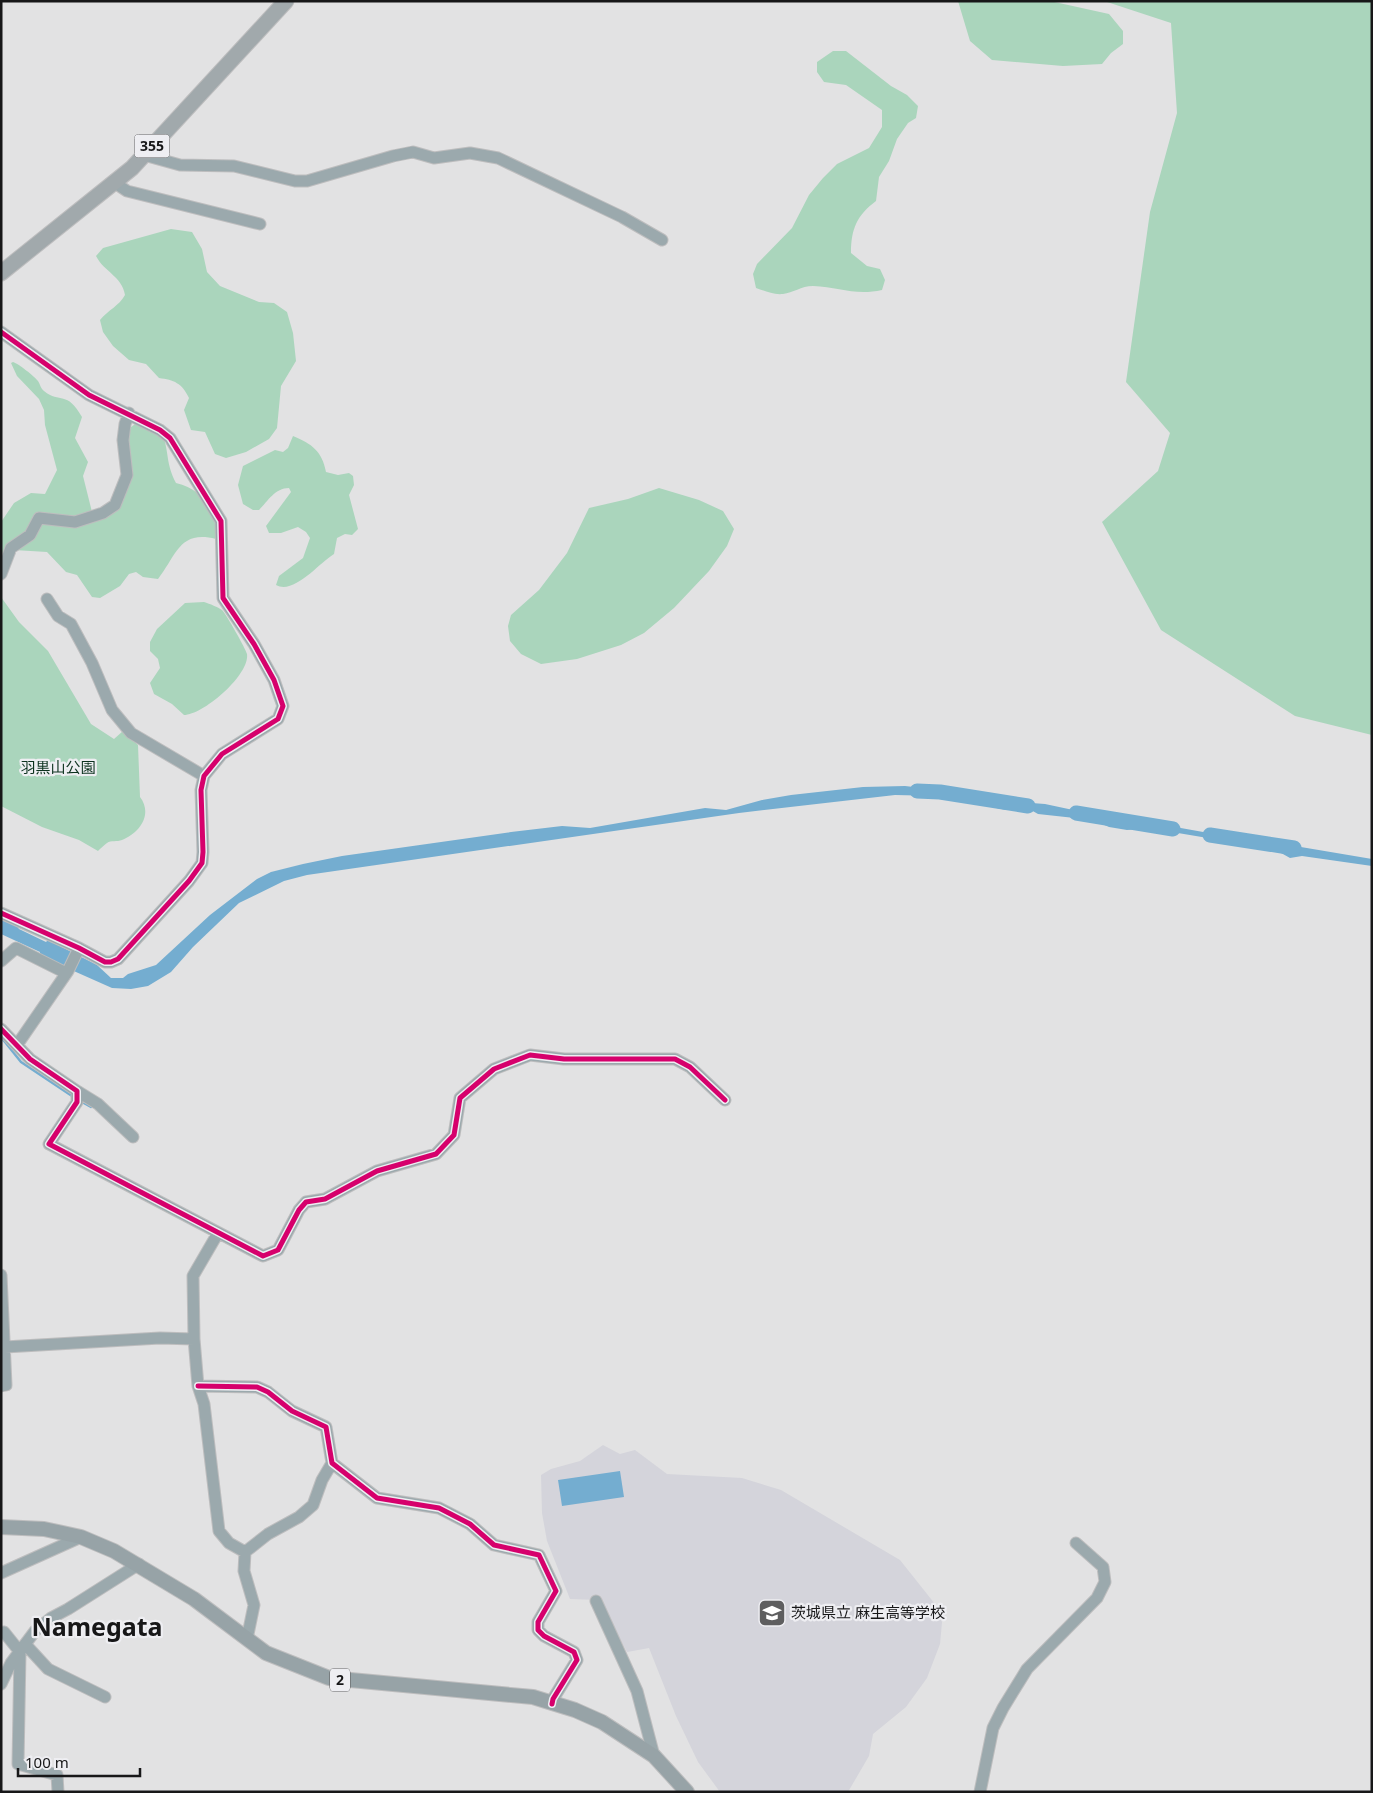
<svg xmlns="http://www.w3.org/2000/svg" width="1373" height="1793" font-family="'Noto Sans','Noto Sans JP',sans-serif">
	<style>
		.built { fill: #d4d4db }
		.green { fill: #aad5bc }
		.water { fill: #74add0 }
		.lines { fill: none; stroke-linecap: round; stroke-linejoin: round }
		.stream { stroke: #74add0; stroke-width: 2.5 }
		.river { stroke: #74add0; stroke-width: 15 }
		.minor-casing { stroke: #bdbdbe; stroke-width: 13 }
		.major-casing { stroke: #bdbdbe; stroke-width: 16 }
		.highway-casing { stroke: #bdbdbe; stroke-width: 17 }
		.minor { stroke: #9ba9ad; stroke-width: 11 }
		.major { stroke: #97a3a7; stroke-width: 14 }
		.highway { stroke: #a1a9ac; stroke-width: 15 }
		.cycleway-casing { stroke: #eeeef2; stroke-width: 8 }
		.cycleway { stroke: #d6006c; stroke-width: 5 }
		.labels { text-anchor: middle; stroke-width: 4.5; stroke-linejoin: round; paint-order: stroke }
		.shield { fill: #eeeef2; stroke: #585859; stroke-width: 1 }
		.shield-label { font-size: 14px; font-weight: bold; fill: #171718 }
		.park-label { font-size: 15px; fill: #0c321e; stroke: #eeeef2 }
		.poi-label { font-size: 15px; fill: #171718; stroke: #eeeef2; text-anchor: start }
		.town-label { font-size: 25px; font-weight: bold; fill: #171718; stroke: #eeeef2 }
	</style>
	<rect width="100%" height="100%" fill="#e2e2e3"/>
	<!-- built -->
	<path class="built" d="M603 1445 620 1454 635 1450 667 1474 742 1478 781 1490 900 1560 935 1604 942 1622 940 1644 927 1678 906 1707 873 1734 869 1756 848 1792H720L698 1762 676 1716 649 1648 627 1652 599 1600 570 1599 547 1541 542 1513 541 1475 551 1469 580 1461Z"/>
	<!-- green -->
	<path class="green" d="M958 1H1050L1109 14 1123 31V44L1111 53 1102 64 1063 66 992 60 970 41Z
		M1104 1H1372V735L1295 716 1161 630 1102 522 1158 471 1170 433 1126 382 1150 212 1177 113 1171 23Z
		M833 51H846L891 86 907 95 918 106 916 118 908 123 897 139 889 161 879 177 876 201C857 215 851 229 851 253L867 266 880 269 885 280 882 290C855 296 839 287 813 286 801 286 793 293 783 294 773 295 765 291 756 288L753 274 757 264 792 228 809 195 823 178 837 164 869 148 882 127V110L846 85 824 82 817 72V62Z
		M171 229 192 232 202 249 207 272 220 286 259 302 274 303 287 312 293 333 296 361 281 386 277 428 269 439 246 452 226 458 215 454 205 432 191 430 184 410 189 398C182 383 174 380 159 378L146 364 129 360 113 346 103 332 100 320C108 310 119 306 125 295 122 276 104 272 96 256L103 248Z
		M13 362C19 364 34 376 38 381 40 384 41 389 44 391 60 404 67 390 82 417L75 438 88 462 83 476 92 512 118 507 130 428 135 424 143 425 163 435C169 453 166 464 176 483 203 489 214 510 221 536L216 539C179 530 177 555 158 579L143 577 136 572 129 574 120 586 100 598 92 597 77 575 66 572 47 552 14 550 1 568V522L14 503 31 493 45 494 57 470 45 425 44 410 39 399 17 376 11 363Z
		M293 436C312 444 322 451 326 472L338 475 349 473 353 476 354 485 349 495 358 529 352 535 345 534 337 538 334 554C319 563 294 595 276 585L279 576 303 558 310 538 306 532 298 527 281 533H269L266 526 291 492 289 488C275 488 268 501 259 510H253L243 504 238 485 243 466 275 450 283 452 288 448Z
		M659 488 699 500 723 511 734 529 727 546 709 571 674 608 644 633 621 645 577 659 541 664 521 654 510 641 508 626 511 615 539 590 567 553 589 508 628 499Z
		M1 597 19 622 48 651 91 724 114 739 123 731 138 745 140 797C153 814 140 833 122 840 117 842 111 840 107 843 104 845 101 848 98 851L79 840 42 827 1 806Z
		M204 602C210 604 218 607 222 610 226 614 246 649 247 654 250 675 203 715 184 715L172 704 154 694 150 683 160 668 158 659 150 651V642L157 629 185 603Z"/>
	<!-- water -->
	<path class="water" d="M905 786 931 789 990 804 1018 802 1045 804 1092 814 1105 822 1117 826 1164 825 1220 835 1255 845H1289L1372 859V866L1302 856 1290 858 1274 849 1148 828 1127 830 1109 827 1093 820 1038 814 1031 810H1006L939 796 895 795 739 813 307 875 284 881 239 903 193 947 171 972 148 986 131 989 112 988 40 956V952L1 934V918L15 923 19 929 46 942 48 940 97 965 111 978H123L128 974 156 965 210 915 257 879 271 872 303 864 342 856 511 832 562 826 590 828 705 808 726 810 762 800 791 795 863 787Z
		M620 1471 624 1497 562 1506 558 1480Z"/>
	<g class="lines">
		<!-- stream -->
		<path class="stream" d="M1 1037 21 1062 72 1096
			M82 1102 91 1107"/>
		<!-- river -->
		<path class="river" d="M917 791 940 792 1028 806
			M1076 813 1173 829
			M1210 835 1294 848"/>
		<!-- minor casing -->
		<g class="minor-casing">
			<path id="minor" d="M144 155 180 165 234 166 295 181H307L393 156 413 152 434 158 470 153 498 158 622 217 662 240
				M115 183 127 191 260 224
				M1 332 89 395 160 430 170 438 221 521 223 598 254 644 274 680 283 706 278 719 222 754 204 776 201 790 203 852 202 863 189 881 118 959 111 962H105L79 948 1 913
				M1 574 11 548 30 535 39 518 75 522 103 513 115 505 127 475 123 440 125 424 129 413
				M47 599 58 616 71 624 92 663 112 710 131 733 204 776
				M1 961 16 948 66 973
				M1 1029 30 1059 77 1091V1102L49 1144 263 1256 278 1250 299 1210 306 1202 325 1199 377 1171 436 1154 454 1135 460 1098 494 1069 530 1055 564 1059H675L690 1067 725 1100
				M17 1045 68 971 79 948
				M77 1091 98 1104 133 1137
				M218 1233 193 1276 194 1339 198 1386 204 1404 219 1531 229 1543 245 1552
				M1 1275 6 1385 1 1386
				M5 1347 160 1338 194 1339
				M198 1386 257 1387 268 1392 292 1411 326 1427 332 1463 377 1498 439 1508 470 1524 494 1545 539 1555 556 1591 538 1622V1630L544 1636 574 1652 577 1660 553 1699 552 1704
				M1 1573 81 1537
				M596 1601 637 1691 654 1756
				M4 1632 20 1652 18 1764 57 1775 58 1792
				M247 1639 254 1605 244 1571 245 1552 268 1534 299 1517 313 1505 322 1480 332 1463
				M25 1644 48 1669 105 1697
				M1 1684 11 1663 35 1631 51 1618 68 1609 139 1564
				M980 1792 993 1728 1003 1708 1027 1669 1097 1598 1105 1582 1103 1567 1076 1543"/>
		</g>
		<!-- major casing -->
		<g class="major-casing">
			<path id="major" d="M1 1527 44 1529 81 1537 114 1551 194 1599 266 1653 329 1678 533 1697 575 1710 602 1722 654 1756 687 1792"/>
		</g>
		<!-- highway casing -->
		<g class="highway-casing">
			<path id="highway" d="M1 273 132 168 286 1"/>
		</g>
		<!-- minor -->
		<use href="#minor" class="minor"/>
		<!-- major -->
		<use href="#major" class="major"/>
		<!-- highway -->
		<use href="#highway" class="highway"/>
		<!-- cycleway casing -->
		<g class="cycleway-casing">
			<path id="cycleway" d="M1 332 89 395 160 430 170 438 221 521 223 598 254 644 274 680 283 706 278 719 222 754 204 776 201 790 203 852 202 863 189 881 118 959 111 962H105L79 948 1 913
				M1 1029 30 1059 77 1091V1102L49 1144 263 1256 278 1250 299 1210 306 1202 325 1199 377 1171 436 1154 454 1135 460 1098 494 1069 530 1055 564 1059H675L690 1067 725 1100
				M198 1386 257 1387 268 1392 292 1411 326 1427 332 1463 377 1498 439 1508 470 1524 494 1545 539 1555 556 1591 538 1622V1630L544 1636 574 1652 577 1660 553 1699 552 1704"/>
		</g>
		<!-- cycleway -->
		<use href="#cycleway" class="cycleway"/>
	</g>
	<!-- icons -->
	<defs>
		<g id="school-square" transform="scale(1.4375)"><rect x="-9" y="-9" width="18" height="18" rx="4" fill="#5e5e5f" stroke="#eeeef2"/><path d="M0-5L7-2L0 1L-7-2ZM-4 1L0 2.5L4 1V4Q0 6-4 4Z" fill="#fff"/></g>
	</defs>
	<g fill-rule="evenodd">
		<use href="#school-square" x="772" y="1613"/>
	</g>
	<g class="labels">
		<!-- shield labels -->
		<g class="shield">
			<rect x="134.5" y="134.5" width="35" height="23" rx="4"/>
			<rect x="330" y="1668.5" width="20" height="23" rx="4"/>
		</g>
		<g class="shield-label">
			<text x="152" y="151">355</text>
			<text x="340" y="1685">2</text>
		</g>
		<!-- park labels -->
		<g class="park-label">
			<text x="58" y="773">羽黒山公園</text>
		</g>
		<!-- poi labels -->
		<g class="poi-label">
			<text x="791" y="1618">茨城県立 麻生高等学校</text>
		</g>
		<!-- town labels -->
		<g class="town-label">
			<text x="97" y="1636">Namegata</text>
		</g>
	</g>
	<!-- border -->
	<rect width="1373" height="1793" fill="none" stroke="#171718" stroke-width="5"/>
	<!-- scale -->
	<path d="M18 1768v8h122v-8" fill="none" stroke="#171718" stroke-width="2.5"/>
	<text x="25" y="1768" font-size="15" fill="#171718" stroke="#eeeef2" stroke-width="4" paint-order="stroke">100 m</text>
</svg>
